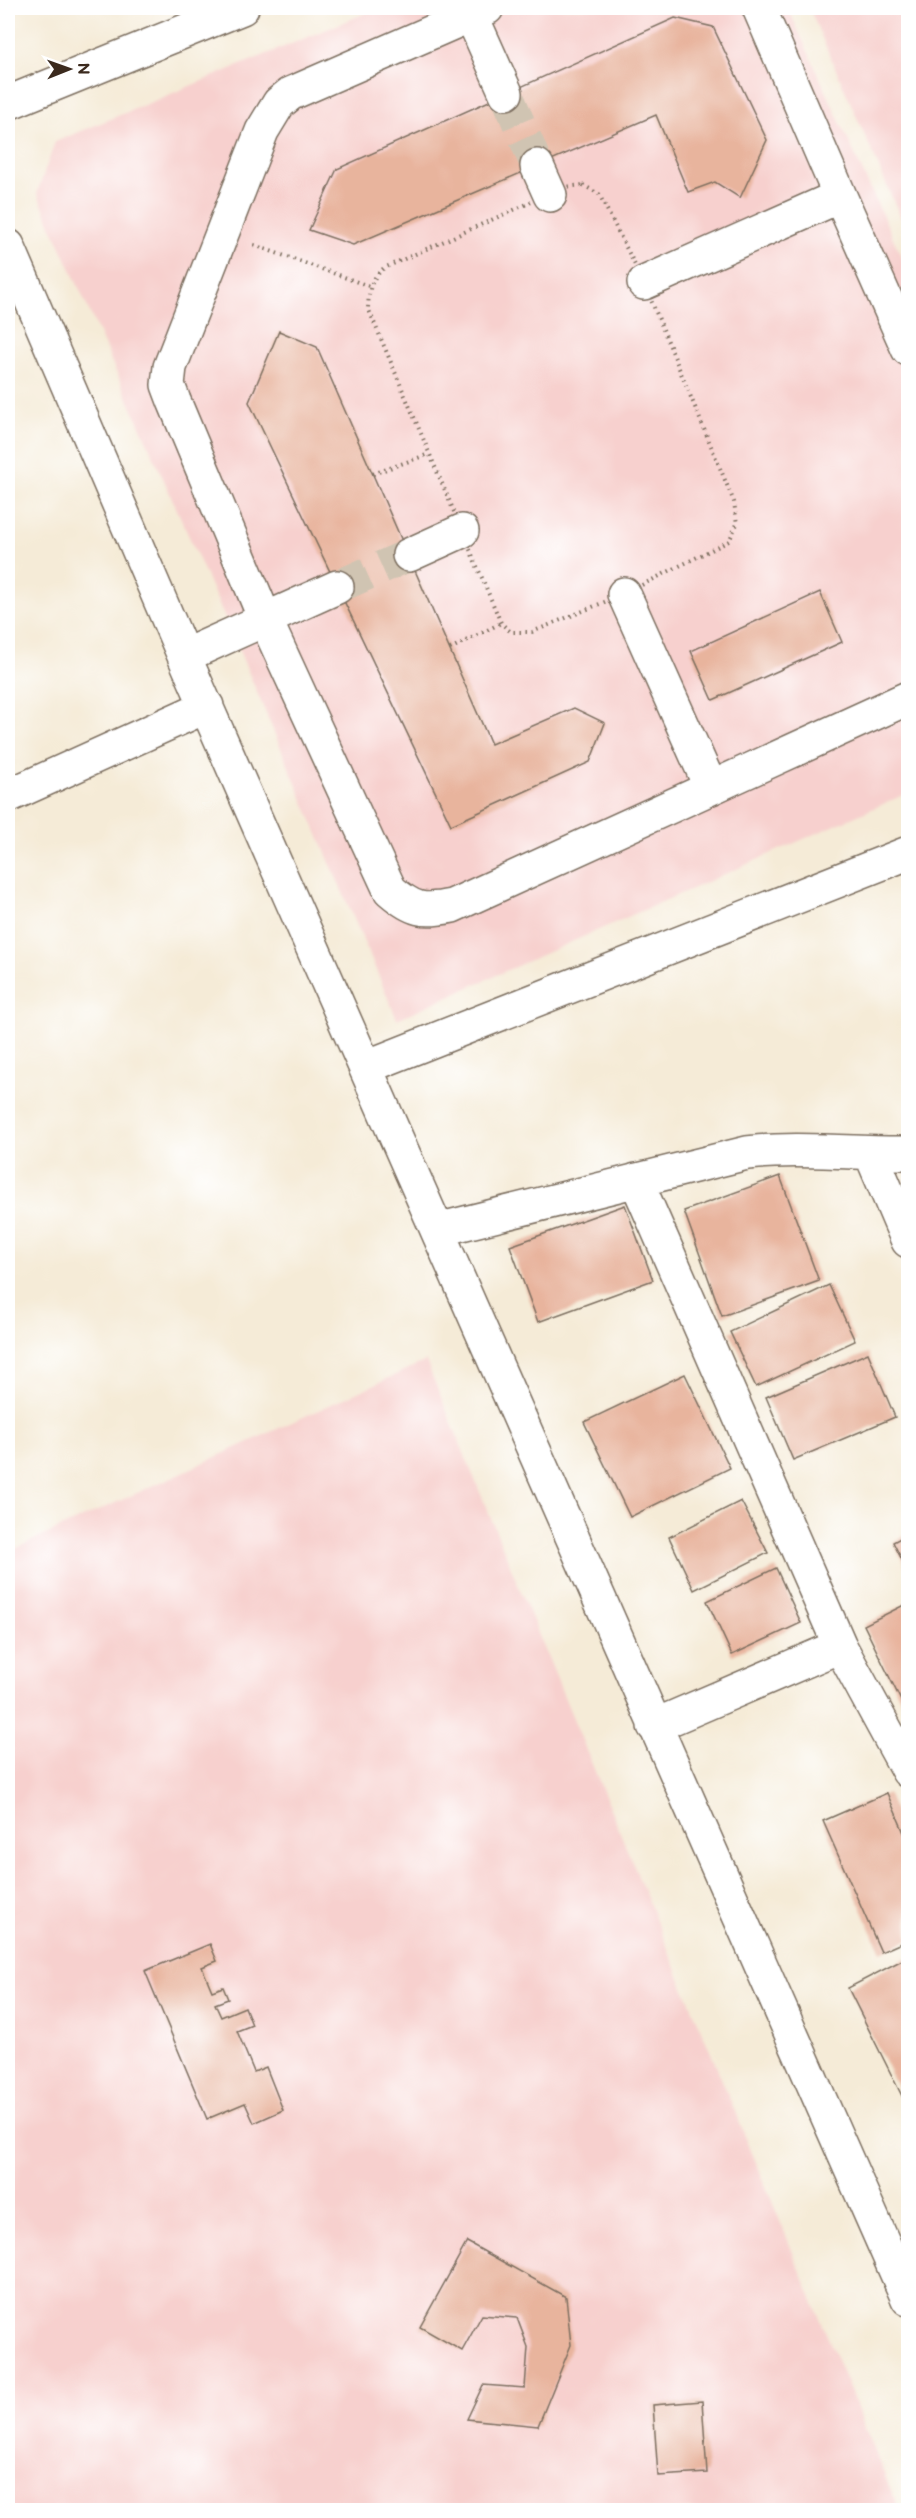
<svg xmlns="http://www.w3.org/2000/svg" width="916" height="2518" font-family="'Balsamiq Sans',sans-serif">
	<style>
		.built { fill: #f7d0ce }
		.building { fill: #e8b49d }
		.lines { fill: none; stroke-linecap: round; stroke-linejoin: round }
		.minor-tunnel { stroke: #d0c4b2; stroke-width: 33; stroke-dasharray: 33 16; stroke-linecap: butt }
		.minor-casing { stroke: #7c6e5f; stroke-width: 36 }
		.path { stroke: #7c6e5f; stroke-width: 4; stroke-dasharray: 1.5 4.5; stroke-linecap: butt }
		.minor { stroke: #fff; stroke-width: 33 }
	</style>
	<rect width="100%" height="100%" fill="#fff"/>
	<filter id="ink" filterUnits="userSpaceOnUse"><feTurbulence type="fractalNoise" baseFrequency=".0167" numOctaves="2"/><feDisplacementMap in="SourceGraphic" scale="12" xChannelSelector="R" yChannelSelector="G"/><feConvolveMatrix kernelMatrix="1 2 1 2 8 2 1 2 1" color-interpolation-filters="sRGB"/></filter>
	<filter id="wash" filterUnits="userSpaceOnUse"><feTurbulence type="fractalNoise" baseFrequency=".008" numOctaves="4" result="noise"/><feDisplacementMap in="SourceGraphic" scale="24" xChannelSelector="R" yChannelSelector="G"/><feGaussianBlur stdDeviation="1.35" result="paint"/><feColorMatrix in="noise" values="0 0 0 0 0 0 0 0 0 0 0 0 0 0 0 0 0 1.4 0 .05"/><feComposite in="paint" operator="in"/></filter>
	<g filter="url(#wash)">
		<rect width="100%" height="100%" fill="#f5ebd7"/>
		<!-- built -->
		<path class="built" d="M378 8H788L908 271V793L397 1019 232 634 37 193 55 142Z
			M809 8H908V234Z
			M426 1361 899 2510H8V1552Z"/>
		<g id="blocks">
			<!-- building -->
			<path class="building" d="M675 18 713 27 767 140 740 198 715 182 688 192 656 115 353 245 309 230 337 169Z
				M279 331 317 347 491 744 574 708 605 723 590 762 451 825 249 402Z
				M820 592 842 642 713 700 691 651Z
				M780 1176 819 1281 722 1316 684 1211Z
				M625 1205 653 1280 538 1322 510 1246Z
				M829 1285 855 1341 756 1387 730 1332Z
				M868 1353 895 1417 793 1460 766 1397Z
				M685 1374 730 1468 630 1517 584 1422Z
				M741 1501 768 1553 694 1590 669 1537Z
				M908 1534V1572L893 1542Z
				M776 1568 801 1623 732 1655 707 1601Z
				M908 1603V1715L864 1625Z
				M887 1793 908 1842V1940L881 1952 823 1821Z
				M210 1944 217 1961 202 1967 212 1991 223 1987 228 1999 215 2004 221 2017 245 2007 252 2025 237 2031 254 2072 266 2067 283 2110 254 2123 245 2103 207 2119 145 1971Z
				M908 1957V2108L848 1988Z
				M467 2242 566 2297 571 2345 538 2426 467 2419 483 2385 525 2388 528 2347 517 2318 482 2315 462 2351 420 2327Z
				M702 2401 707 2473 658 2476 653 2405Z"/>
		</g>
	</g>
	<g filter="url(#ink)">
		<use href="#blocks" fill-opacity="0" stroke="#7c6e5f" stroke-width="1.5"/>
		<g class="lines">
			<!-- minor-tunnel -->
			<path class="minor-tunnel" d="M506 93 537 166
				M337 587 409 555"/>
			<!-- minor casing -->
			<g class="minor-casing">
				<path id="minor" d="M468 8 506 93
					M487 8 290 94 279 103 262 131 170 367 168 385 174 401 265 619 390 890C413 910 423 912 452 906L908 698
					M759 8 840 196 908 349
					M8 103 242 8
					M537 166 550 195
					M8 246 184 656 908 2299
					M644 283 840 196
					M409 555 462 531
					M624 594 711 788
					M184 656 337 587
					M8 796 207 706
					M366 1067 908 853
					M871 1154 908 1241
					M636 1180 840 1646 908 1771
					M437 1230 747 1153C801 1147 854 1154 908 1153
					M654 1726 840 1646"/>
			</g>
			<!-- path -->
			<path class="path" d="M583 185 599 194 644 283 734 502 737 524 729 541 624 594 532 632H511L501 623 368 308C369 289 370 280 384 268L565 187Z
				M254 245 369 286
				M373 474 429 454
				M450 649 501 623"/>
			<!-- minor -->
			<use href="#minor" class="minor"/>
		</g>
	</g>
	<!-- margin -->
	<rect width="916" height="2518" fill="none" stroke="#fff" stroke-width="30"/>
	<!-- north arrow -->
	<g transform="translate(69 69) rotate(89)" stroke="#ffffff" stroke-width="4.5" paint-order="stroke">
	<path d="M0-4.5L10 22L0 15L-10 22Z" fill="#3b2a1e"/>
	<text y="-9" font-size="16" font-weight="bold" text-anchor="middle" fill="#3b2a1e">N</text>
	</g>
</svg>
